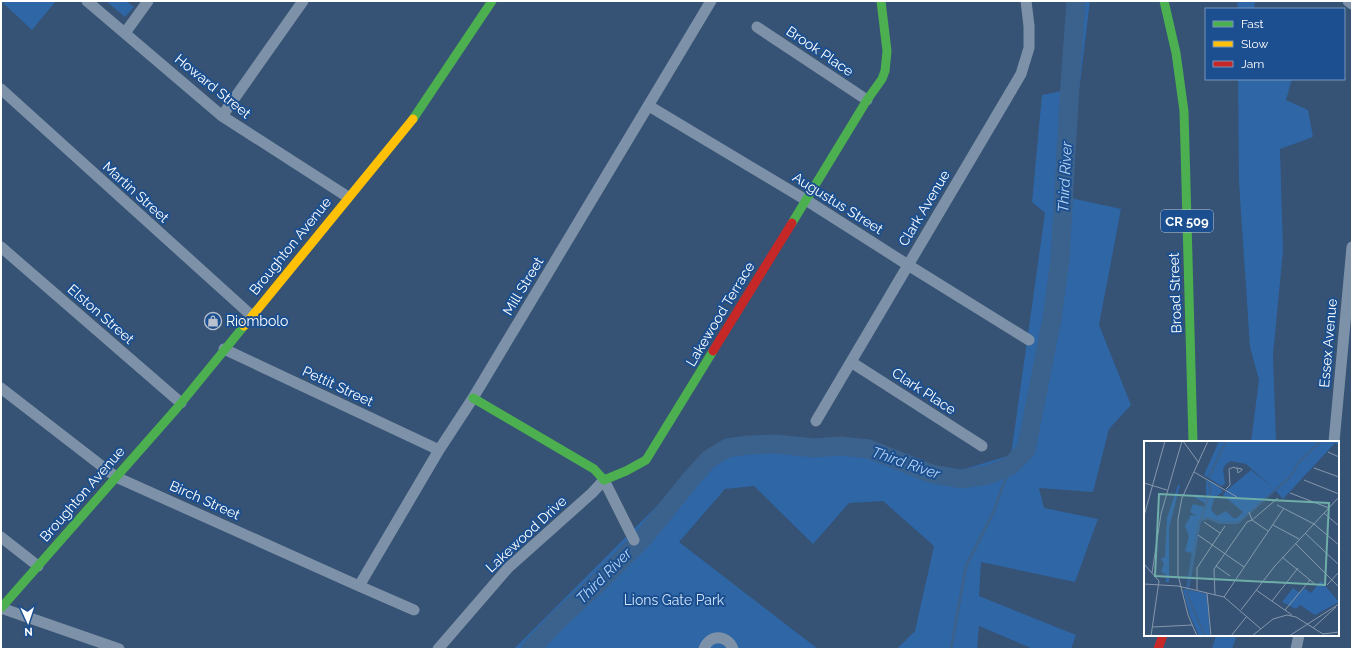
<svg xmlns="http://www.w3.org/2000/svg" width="1353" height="650" font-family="Raleway,sans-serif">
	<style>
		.green { fill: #2f66a5 }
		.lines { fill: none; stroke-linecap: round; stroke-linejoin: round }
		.stream { stroke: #3b618d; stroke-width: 3 }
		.river { stroke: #3b618d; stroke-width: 19 }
		.street { stroke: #7d92a8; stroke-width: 11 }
		.fast { stroke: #4caf50; stroke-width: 9 }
		.slow { stroke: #ffc107; stroke-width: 9 }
		.jam { stroke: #c62828; stroke-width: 9 }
		.labels { text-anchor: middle; stroke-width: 4; stroke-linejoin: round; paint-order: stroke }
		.shield { fill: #1b4f8f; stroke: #bbcadd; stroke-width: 1 }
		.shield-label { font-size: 13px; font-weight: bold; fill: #fff }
		.street-label { font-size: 14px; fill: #fff; stroke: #1b4f8f }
		.poi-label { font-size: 14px; fill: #fff; stroke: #1b4f8f; text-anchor: start }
		.park-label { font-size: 14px; fill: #cfe3fa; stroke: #1b4f8f }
		.water-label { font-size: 15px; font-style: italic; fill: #b5d3f5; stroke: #1b4f8f }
		.inset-river { fill: none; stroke: #3b618d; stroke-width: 2 }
		.inset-road { fill: none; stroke: #8697ac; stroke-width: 1 }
		.view { fill: #6fada8; fill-opacity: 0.15; stroke: #6fada8; stroke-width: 2 }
		.inset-edge { fill: none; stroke: #fff; stroke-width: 2 }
	</style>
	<rect width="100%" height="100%" fill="#365274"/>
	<!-- green -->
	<path class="green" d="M1 1H56L32 30Z
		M106 1H126L134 7 125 17Z
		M1067 1H1090L1066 197 1121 209 1099 325 1131 405 1109 429 1093 492 1039 488 1044 508 1098 519 1075 582 981 562 979 596 1076 635 1071 649H1033L979 626 977 649H897L915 631 934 546 883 501 849 503 813 544 754 486 725 489 679 542 818 649H514L722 441 866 439 951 473 1011 455 1045 213 1032 202 1042 95 1061 91Z
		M1237 1H1255L1254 9H1238Z
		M1238 79H1292L1286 100 1308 110 1313 137 1280 149 1283 251 1273 355 1276 442H1251L1259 380 1250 347 1239 182Z
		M1216 635H1237L1232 649H1212Z"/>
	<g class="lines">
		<!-- stream -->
		<path class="stream" d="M951 649 966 566 994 511 1010 466"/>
		<!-- river -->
		<path class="river" d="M531 649 558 620 594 587 645 536 691 479 709 459 727 448 748 445 776 444 814 448 840 446 869 449 932 474 961 479 988 475 1010 466 1026 450 1052 319 1060 260 1070 84 1076 1"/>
		<!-- street -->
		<path class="street" d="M87 1 222 116 348 197
			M1348 1 1352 4
			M757 27 867 100
			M125 33 148 1
			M1 89 252 316
			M649 106 806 200 908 265 1029 340
			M222 116 303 1
			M1 247 181 403
			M224 349 439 450
			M851 362 982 446
			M1 388 116 477 359 586 414 610
			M816 421 1021 74 1029 48V26L1026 1
			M1334 442 1352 247
			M1 537 38 566
			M359 586 439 450 473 398 711 1
			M1 608 119 649
			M438 649 508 568 592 493 604 480 634 540
			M704 649C709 634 727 634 733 649
			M1296 649 1299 635"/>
		<!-- fast -->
		<path class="fast" d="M1164 1 1176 53 1184 111 1193 442
			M413 119 492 1
			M792 223 867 100 882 79 885 71 887 51 881 1
			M473 398 594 469 604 480 626 471 646 460 713 351
			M1 608 177 408 244 326"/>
		<!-- slow -->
		<path class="slow" d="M244 326 413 119"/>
		<!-- jam -->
		<path class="jam" d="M713 351 792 223
			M1158 649 1163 635"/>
	</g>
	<!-- icons -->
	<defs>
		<g id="shop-ring" transform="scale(0.9)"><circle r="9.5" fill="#1b4f8f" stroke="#b9c2ce" stroke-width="1.5"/><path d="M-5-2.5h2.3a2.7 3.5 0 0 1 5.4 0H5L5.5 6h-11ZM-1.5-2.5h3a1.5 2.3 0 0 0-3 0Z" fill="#b9c2ce"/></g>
	</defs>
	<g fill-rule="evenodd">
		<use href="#shop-ring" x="213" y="321"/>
	</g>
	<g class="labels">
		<!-- shield labels -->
		<rect class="shield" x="1161" y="210" width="52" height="22" rx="3"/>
		<g class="shield-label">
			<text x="1187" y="226">CR 509</text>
		</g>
		<!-- street labels -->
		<g class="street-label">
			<text transform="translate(820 51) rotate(34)" y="5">Brook Place</text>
			<text transform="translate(213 86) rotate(39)" y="5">Howard Street</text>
			<text transform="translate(136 192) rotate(42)" y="5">Martin Street</text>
			<text transform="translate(838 203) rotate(32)" y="5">Augustus Street</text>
			<text transform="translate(924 208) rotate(-59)" y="5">Clark Avenue</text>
			<text transform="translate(290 246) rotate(-51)" y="5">Broughton Avenue</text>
			<text transform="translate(523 286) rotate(-59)" y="5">Mill Street</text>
			<text transform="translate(1175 293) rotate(-92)" y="5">Broad Street</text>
			<text transform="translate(101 314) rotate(41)" y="5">Elston Street</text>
			<text transform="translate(720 314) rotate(-59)" y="5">Lakewood Terrace</text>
			<text transform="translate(1328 343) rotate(-85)" y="5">Essex Avenue</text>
			<text transform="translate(338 386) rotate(25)" y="5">Pettit Street</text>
			<text transform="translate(924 391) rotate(33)" y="5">Clark Place</text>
			<text transform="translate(82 494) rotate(-49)" y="5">Broughton Avenue</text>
			<text transform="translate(205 500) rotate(24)" y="5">Birch Street</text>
			<text transform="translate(526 534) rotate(-43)" y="5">Lakewood Drive</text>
		</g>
		<!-- poi labels -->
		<g class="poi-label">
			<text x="226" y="326">Riombolo</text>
		</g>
		<!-- park labels -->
		<g class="park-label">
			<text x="674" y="605">Lions Gate Park</text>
		</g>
		<!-- water labels -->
		<g class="water-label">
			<text transform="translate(1065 177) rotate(-87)" y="5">Third River</text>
			<text transform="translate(906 463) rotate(19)" y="5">Third River</text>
			<text transform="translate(604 576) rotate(-45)" y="5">Third River</text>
		</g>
	</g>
	<!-- overview -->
	<g transform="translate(1144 441)">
		<rect width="195" height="195" fill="#365274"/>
		<path d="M75 0H195V4L191 2 139 58 131 49 93 83H75L64 78 57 80 45 149 63 153 66 195H55L46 175 39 149 42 148 48 112 41 110 45 95 41 85 47 74 53 75 46 71 49 63 61 66V62L50 56 51 53 62 58V39L70 42 79 50 70 58 67 69 73 75 82 70 89 77H93L99 71 79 54 83 49 107 29 128 46 102 23 87 20 82 23 79 28 81 43 77 45 60 34ZM34 44H36L25 87V141H21L23 134 17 131 20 123 17 118 21 116 23 77ZM177 140 195 161 171 174 156 164 152 168 138 161 149 147 156 152 160 147 167 152Z" fill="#2f66a5"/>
		<path class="inset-river" d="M65 36 82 0M57 78 67 49 64 41M61 195 43 153 55 80 63 77 78 82 95 81 146 36 155 21 177 0"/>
		<path class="inset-road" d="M39 0 55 22M184 11 195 16M170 27 195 36M50 31 93 56M160 39 195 53M0 42 23 49M82 48 86 44 85 28 90 26 91 27H93L98 28V29L94 32 93 27M146 52 185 67M133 64 170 83 195 104M105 71 108 79 134 57M180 72 195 85M0 75 21 0M60 81 76 92M129 84 155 98M161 92 195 124M54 94 100 126M151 102 195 146M138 116 172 144M0 123 15 140 7 195M72 125 86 135M8 132 17 73 38 0M0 143 34 145 80 156 117 188M183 144 195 131M53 149V127L81 85M112 149 148 174M63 152 67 195M71 154 70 128 103 81 108 79 124 90M80 156 140 67M128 160 154 127M97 169 130 126 195 56M141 169 166 139M9 186 48 184M169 187 192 166M53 195 44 174 34 134V78L38 57 64 0M87 195 103 175M108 195 129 178 143 174 152 176 179 193 195 191M145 195 195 163"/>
		<path class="view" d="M15 53 185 62 181 144 11 135Z"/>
		<rect width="195" height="195" class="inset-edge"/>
	</g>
	<!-- border -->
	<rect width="1353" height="650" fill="none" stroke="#ffffff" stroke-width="4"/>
	<!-- legend -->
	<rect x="1205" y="8" width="140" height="72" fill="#1b4f8f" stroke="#7695bc"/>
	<rect x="1213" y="21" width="20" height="6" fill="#4caf50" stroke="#7695bc"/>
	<text x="1241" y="28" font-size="12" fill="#ffffff">Fast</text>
	<rect x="1213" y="41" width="20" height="6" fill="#ffc107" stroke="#7695bc"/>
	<text x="1241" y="48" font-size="12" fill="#ffffff">Slow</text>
	<rect x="1213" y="61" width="20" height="6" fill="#c62828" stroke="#7695bc"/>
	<text x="1241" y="68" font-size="12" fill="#ffffff">Jam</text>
	<!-- north arrow -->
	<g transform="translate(28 622) rotate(177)" stroke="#1b4f8f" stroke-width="3" paint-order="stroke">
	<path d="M0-3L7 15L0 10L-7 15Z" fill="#ffffff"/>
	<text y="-6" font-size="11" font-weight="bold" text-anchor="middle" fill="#ffffff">N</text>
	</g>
</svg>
